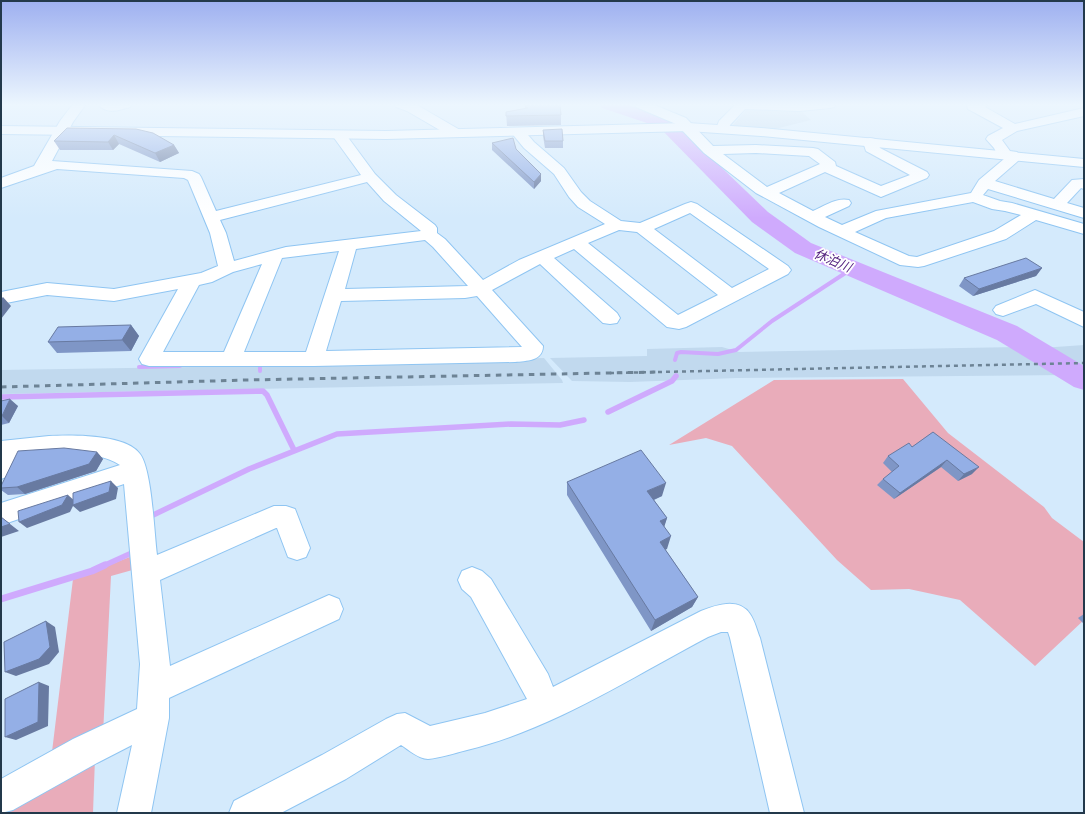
<svg xmlns="http://www.w3.org/2000/svg" width="1085" height="814" font-family="'Archivo Narrow','Noto Sans JP',sans-serif">
	<style>
		.built { fill: #c1d9ee }
		.green { fill: #e9acba }
		.lines { fill: none; stroke-linecap: round; stroke-linejoin: round }
		.stream-far2 { stroke: #cfaafd; stroke-width: 4 }
		.stream-far1 { stroke: #cfaafd; stroke-width: 5.5 }
		.stream { stroke: #cfaafd; stroke-width: 7 }
		.river { fill: #cfaafd; fill-rule: evenodd }
		.minor-casing { stroke: #8fc5f2; stroke-width: 2 }
		.major-casing { stroke: #8fc5f2; stroke-width: 2 }
		.minor { fill: #fff; fill-rule: evenodd }
		.major { fill: #fff; fill-rule: evenodd }
		.rail-far1 { stroke: #6d8395; stroke-width: 2.5; stroke-dasharray: 4 4; stroke-linecap: butt }
		.rail { stroke: #6d8395; stroke-width: 3; stroke-dasharray: 5.5 5.5; stroke-linecap: butt }
		.wall { fill: #7f96c6 }
		.shaded-wall { fill: #687aa1 }
		.building { fill: #94afe6; stroke: #687aa1 }
		.labels { text-anchor: middle; stroke-width: 3.5; stroke-linejoin: round; paint-order: stroke }
		.far-water-label { font-size: 13px; font-style: italic; fill: #53217f; stroke: #fff }
	</style>
	<rect width="100%" height="100%" fill="#d4eafc"/>
	<!-- built -->
	<path class="built" d="M749 107 797 108 811 120 775 129 732 126Z
		M1084 345V370L1041 348Z
		M722 347 739 352 1023 347 1062 372 1064 375 737 378 630 382 572 381 550 358 647 356V349Z
		M544 358 562 380 563 383 1 394V370L263 366Z"/>
	<!-- green -->
	<path class="green" d="M903 379 948 433 1044 507 1052 518 1084 542V620L1035 666 960 600 909 589 871 590 837 560 732 446 706 438 669 445 774 380Z
		M135 555 136 569 111 576 103 734 51 760 73 579Z
		M95 758 93 813H1V810Z"/>
	<g class="lines">
		<!-- stream-far2 -->
		<path class="stream-far2" d="M675 360 677 353 681 352 718 354 736 350 772 321 853 268
			M254 365H260V371
			M139 367 180 366"/>
		<!-- stream-far1 -->
		<path class="stream-far1" d="M1 397 263 391 267 395 294 450
			M608 412 672 381 676 376
			M149 517 249 469 337 434 511 424 560 425 584 420
			M103 566 136 551"/>
		<!-- stream -->
		<path class="stream" d="M1 599 92 571 105 565"/>
		<!-- river -->
		<path class="river" d="M599 104H626L671 119 768 212 811 243 1017 326 1084 366V390L1074 387 997 340 795 253 752 222 659 127 602 108Z"/>
		<!-- minor casing -->
		<g class="minor-casing">
			<path id="minor" d="M73 104H86L73 122 52 161 192 171 199 174 201 177 216 211 361 175 332 135 334 132H344L375 174 396 195 435 225 437 228V233L445 239 483 280 519 260 605 224 578 207 569 197 554 174 524 148 510 131 512 128H522L534 142 564 168 581 192 590 201 621 221 640 223 685 204 691 202 697 204 788 266 791 270 788 274 686 327 679 329 667 327 574 249 554 258 617 313 620 318 617 323 610 324 603 323 540 264 492 290 543 346C543 361 526 361 515 362L314 366H149L142 364 139 359 178 289 114 301 47 295 1 304V292L47 283 114 289 201 273 218 266 210 233 188 180 184 178 57 169 1 188V178L34 166 60 121ZM367 182 384 201 421 231 286 247 234 261 226 233 220 220ZM690 213 769 269 732 288 654 229ZM619 230 637 232 718 295 678 315 588 243ZM425 240 433 247 468 286 345 289 356 249ZM339 251 306 352H244L282 258ZM262 264 224 352H163L199 285 212 282 233 272ZM477 296 522 347 326 351 341 301 465 298Z
				M98 104H132L130 107C119 110 107 115 98 104Z
				M394 104 417 105 460 130 462 133 460 136H450L407 111 396 107Z
				M634 104H652L686 118 713 146 756 145 813 148 818 149 835 162 836 166 881 186 910 175 866 151 863 142 865 139 870 138 875 139 880 148 927 172 929 175 927 178 881 197 825 172 779 193 813 211C824 206 837 197 849 200L851 203 849 206 825 217 842 225 876 211 971 193 979 180 1004 159 999 158 994 148 986 139 988 136 1003 128 968 109 967 106 968 104H988L985 107 1015 124 1084 108V116L1017 131 1002 140 1010 151 1017 152 1019 155V160L995 181 1054 199 1072 180 1084 179V189L1081 188 1067 203 1084 208V218L988 189 983 195 1000 201 1012 203 1084 224V234L1036 220 1006 239 924 266 918 267 900 265 819 227 756 193 704 153 676 124 636 107ZM756 153 809 156 820 164 767 187 723 154ZM973 202 992 209 1005 211 1021 215 994 231 917 257 909 256 855 232 886 218Z
				M736 104H836L834 107 830 108 800 111 745 109 730 125 728 132H718L716 129 719 121Z
				M1035 290 1084 312V327L1036 304 1003 316 996 314 993 310 996 306Z
				M49 436C71 435 126 434 140 454 152 470 154 532 157 555L274 506H286L295 509 310 548 306 557 297 560 288 557 277 528H276L160 580 170 666 329 595 339 599 343 609 339 619 169 698V718L151 813H117L132 745 97 763 13 810 1 813V779L73 739 137 709 140 664 124 484 1 525V503L120 465C95 448 48 454 18 457L9 476 1 479V441Z
				M472 567 482 571 491 579 548 674 553 687 701 611C716 605 739 597 750 614 755 621 757 631 760 638L804 813H770L730 638 728 632H721L708 637C630 678 553 729 467 750 455 753 440 758 428 759 419 759 409 750 401 745L346 779 281 813H229L234 801 322 755 386 719 397 714 405 713 430 726 485 713 527 699 471 597 462 589 458 580 462 571Z"/>
		</g>
		<!-- major casing -->
		<g class="major-casing">
			<path id="major" d="M688 123 761 128 1084 159V167L761 136 688 131 386 139 1 134V126L386 131Z"/>
		</g>
		<!-- minor -->
		<use href="#minor" class="minor"/>
		<!-- major -->
		<use href="#major" class="major"/>
		<!-- rail-far1 -->
		<path class="rail-far1" d="M610 373 1084 363"/>
		<!-- rail -->
		<path class="rail" d="M1 387 247 380 659 372"/>
	</g>
	<!-- wall -->
	<path class="wall" d="M525 106 561 115V125L507 126 506 112 525 108Z
		M67 128 174 145 179 153 160 162 119 144 113 150H60L54 141Z
		M543 130 563 141V148H545L543 136Z
		M492 143 516 149 541 174V181L534 189 492 150Z
		M1042 268 1036 276 973 296 959 286 964 278Z
		M131 325 139 336 131 351 57 353 48 342Z
		M1 401 18 406 9 423 1 425Z
		M933 432 972 474 958 481 941 467 894 499 877 485 883 479 892 472 883 463 888 456 912 447Z
		M97 452 103 459 96 471 25 494 8 495 1 490V486Z
		M567 482 662 496 654 500 667 518 664 526 667 549H665L698 597 692 607 651 631 567 495Z
		M1084 614V624L1078 618Z"/>
	<!-- shaded-wall -->
	<path class="shaded-wall" d="M114 135 119 144 113 150 108 142Z
		M174 145 179 153 160 162 155 153Z
		M541 174V181L534 189V182Z
		M1042 268 1036 276 973 296 979 289Z
		M3 297 11 306 1 319V299Z
		M131 325 139 336 131 351 122 340Z
		M10 399 18 406 9 423 2 416Z
		M97 452 103 459 96 471 25 494 17 487Z
		M947 460 941 467 894 499 900 493Z
		M979 467 972 474 958 481 964 474Z
		M111 481 118 488 116 499 80 512 73 506 70 512 27 528 19 522 68 495 76 502Z
		M666 483 662 496 644 504 647 491Z
		M1 517 19 531 1 537Z
		M667 518 663 531 660 521Z
		M671 536 667 549 656 554 660 542Z
		M698 597 692 607 651 631 655 620Z
		M46 621 55 627 59 652 49 664 16 676 5 672Z
		M39 682 49 686 48 726 16 740 5 737Z"/>
	<!-- building -->
	<path class="building" d="M530 104H560L561 115 506 116V112L528 108 525 106Z
		M67 128 136 129 153 133 174 145 155 153 114 135 108 142 54 141Z
		M562 129 563 141H545L543 130Z
		M513 138 516 149 541 174 534 182 492 143Z
		M1026 258 1042 268 979 289 964 278Z
		M131 325 122 340 48 342 58 327Z
		M10 399 2 416H1V401Z
		M933 432 979 467 964 474 947 460 900 493 883 479 899 466 888 456 909 443 912 447Z
		M64 448 97 452 89 464 17 487 1 488V486L18 451Z
		M641 450 666 483 647 491 667 518 660 521 671 536 660 542 698 597 655 620 567 482Z
		M111 481 109 492 73 505V493Z
		M68 495 62 505 19 522 18 511Z
		M1 517 10 524 1 527Z
		M46 621 50 647 39 659 5 672 4 642Z
		M39 682 38 722 5 737V699Z"/>
	<!-- sky -->
	<linearGradient id="sky" x2="0" y2="1"><stop stop-color="#9eb0f0"/><stop offset="0.48" stop-color="#ecf6fe"/><stop offset="1" stop-color="#ecf6fe" stop-opacity="0"/></linearGradient>
	<rect width="1085" height="218" fill="url(#sky)"/>
	<g class="labels">
		<!-- far-water labels -->
		<g class="far-water-label">
			<text transform="translate(833 260) rotate(23)" y="5">休泊川</text>
		</g>
	</g>
	<!-- border -->
	<rect width="1085" height="814" fill="none" stroke="#23394b" stroke-width="4"/>
</svg>
